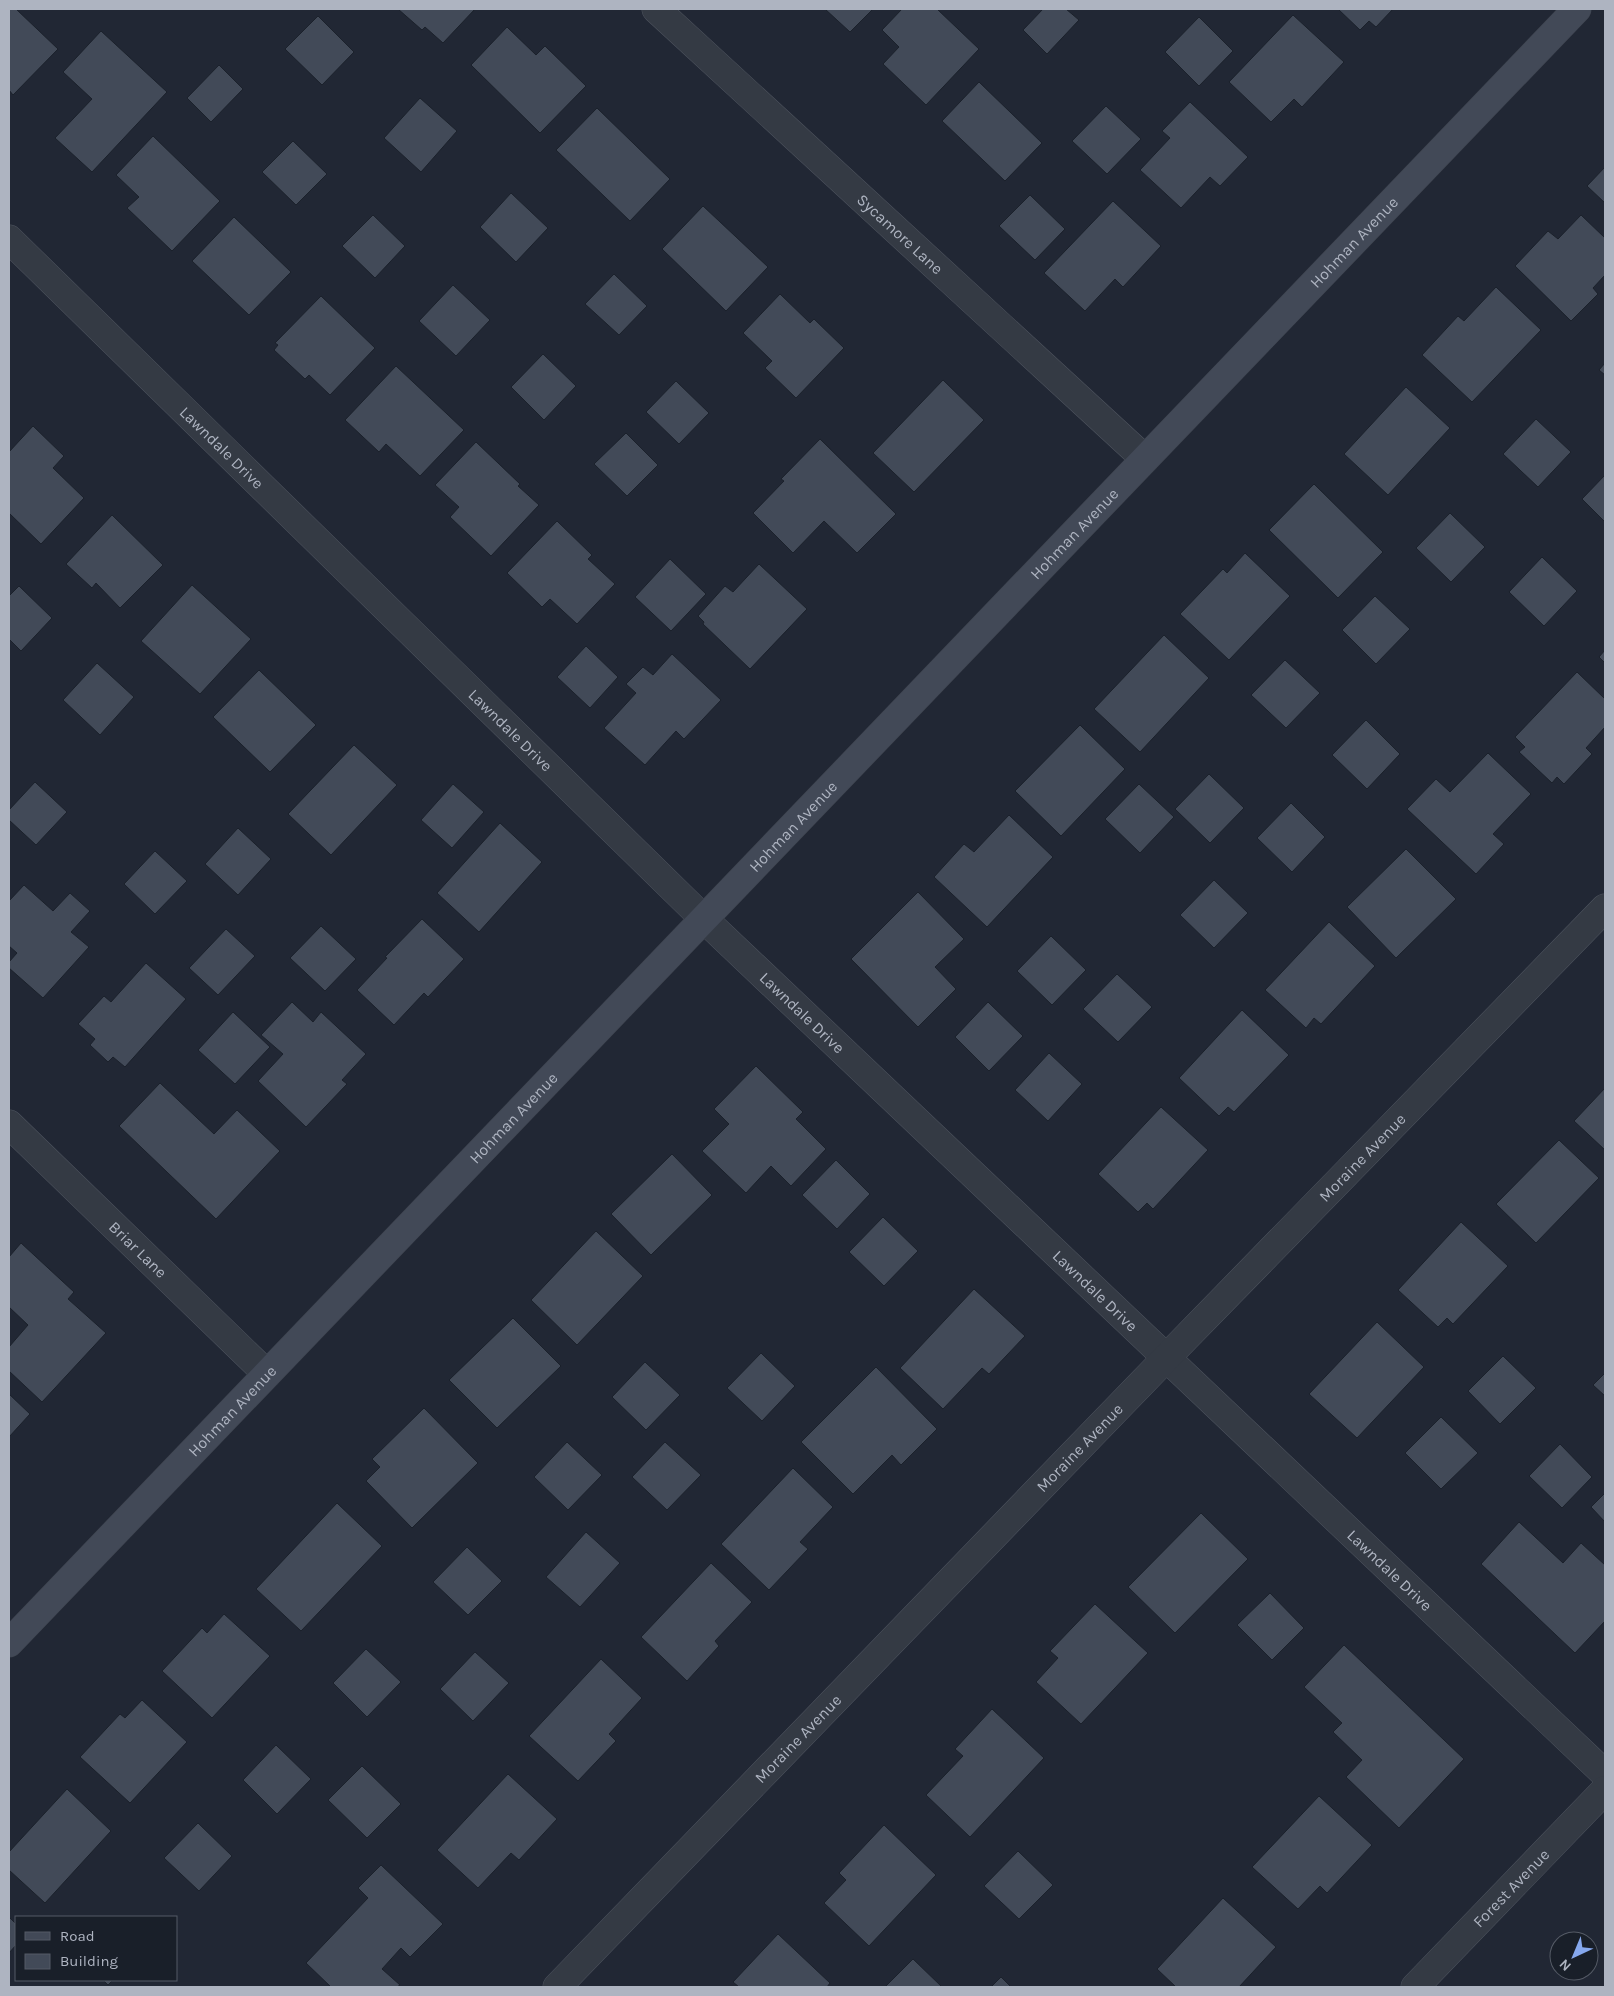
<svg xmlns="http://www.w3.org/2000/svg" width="1614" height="1996" font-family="Karla,sans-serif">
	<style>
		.building { fill: #424a58; stroke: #1b212b }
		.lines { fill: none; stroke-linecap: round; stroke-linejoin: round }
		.street-casing { stroke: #4e545f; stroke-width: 29 }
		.secondary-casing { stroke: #3d434e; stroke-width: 29 }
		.street { stroke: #343a44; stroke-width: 28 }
		.secondary { stroke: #424957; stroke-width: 28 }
		.labels { text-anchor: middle; stroke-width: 4; stroke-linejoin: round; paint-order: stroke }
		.street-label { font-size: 16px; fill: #aeb4c1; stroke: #191f29 }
	</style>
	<rect width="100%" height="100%" fill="#212734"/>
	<!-- building -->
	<path class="building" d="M9 9H16L58 49 13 95 9 90Z
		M398 9H475L443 43 425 27 422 30Z
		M825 9H873L850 32Z
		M902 9H937L979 49 926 105 883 64 899 47 882 30Z
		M1043 9H1066L1079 20 1047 54 1023 30Z
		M1338 9H1393L1376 27 1369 21 1360 30Z
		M1293 15 1344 62 1302 107 1294 99 1271 122 1229 82Z
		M318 16 354 52 322 85 285 49Z
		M1199 17 1233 51 1199 86 1165 52Z
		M507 27 536 55 545 46 586 86 540 133 471 65Z
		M101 31 167 92 92 172 55 138 92 99 63 72Z
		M219 65 243 89 211 122 187 98Z
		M979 82 1042 143 1005 181 942 121Z
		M420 98 457 131 421 172 384 138Z
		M1190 102 1248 157 1220 186 1210 177 1181 208 1140 170 1170 138 1162 131Z
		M1106 106 1141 139 1107 174 1072 141Z
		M597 108 670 179 630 221 556 150Z
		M153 136 220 201 172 251 127 208 139 197 116 175Z
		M293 141 327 174 296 205 262 172Z
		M1605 167V203L1587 186Z
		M511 193 548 228 516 262 480 227Z
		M1030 195 1065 229 1035 260 999 226Z
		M1113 201 1161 246 1123 287 1115 279 1085 311 1044 273Z
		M703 206 768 267 726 311 662 249Z
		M373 215 405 246 375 278 342 246Z
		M1581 215 1605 238V275L1593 288 1598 294 1571 321 1515 266 1548 231 1558 239Z
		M234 217 291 272 249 315 192 261Z
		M614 274 647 306 619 335 585 304Z
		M453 285 490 320 456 356 419 321Z
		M1496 287 1541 330 1472 402 1422 355 1458 316 1464 321Z
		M780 294 810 323 814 319 844 348 796 398 765 368 772 361 743 333Z
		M321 296 375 348 330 395 309 375 305 379 274 350 278 345 275 343Z
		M543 354 576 386 544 420 511 387Z
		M1605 363V375L1599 370Z
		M396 366 464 430 420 476 386 444 379 452 345 420Z
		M943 380 984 420 914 492 873 453Z
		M676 381 709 413 679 444 646 412Z
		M1406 387 1450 428 1388 495 1344 454Z
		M1536 419 1571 452 1538 487 1503 454Z
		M33 426 64 456 53 468 84 498 41 544 9 513V452Z
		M626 433 658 465 627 496 594 464Z
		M820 439 896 514 857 553 824 521 793 553 753 513 784 481 781 479Z
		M476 442 520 484 518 486 539 505 491 556 450 517 459 507 435 485Z
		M1605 475V522L1582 499Z
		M1314 484 1383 552 1338 598 1269 530Z
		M1450 513 1485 547 1451 582 1416 548Z
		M112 515 163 565 120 608 96 583 92 588 66 564Z
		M557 521 592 555 588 559 615 584 577 624 550 599 542 607 507 573Z
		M1245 553 1290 596 1229 660 1180 614 1223 569 1227 573Z
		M1542 557 1577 591 1544 626 1509 592Z
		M670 559 706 594 671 631 635 597Z
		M759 564 807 609 750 669 703 624 704 622 698 616 725 586 733 592Z
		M192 585 251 639 200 694 141 641Z
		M19 586 52 618 21 651 9 639V596Z
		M1375 596 1410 629 1376 664 1342 630Z
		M1164 635 1209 678 1140 752 1094 709Z
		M586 646 618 677 590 708 557 677Z
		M1605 650V663L1599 657Z
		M672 654 721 700 684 739 676 731 645 765 604 728 636 693 626 684 643 667 653 675Z
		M1285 660 1320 693 1286 728 1251 695Z
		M97 663 134 697 100 735 63 700Z
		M259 670 316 725 270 772 213 717Z
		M1577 672 1605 699V727L1586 748 1592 754 1564 784 1557 777 1552 783 1519 752 1525 747 1515 737Z
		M1366 720 1400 754 1367 789 1332 755Z
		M1080 725 1125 769 1061 836 1015 791Z
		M354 745 397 785 331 855 288 814Z
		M1488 753 1531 794 1493 834 1504 844 1476 874 1407 809 1436 779 1450 792Z
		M1209 774 1244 808 1210 843 1175 809Z
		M35 782 67 812 36 845 9 820V810Z
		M453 784 484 812 452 848 421 820Z
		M1139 784 1174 817 1140 853 1105 819Z
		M1291 803 1325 837 1292 872 1257 838Z
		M1009 815 1053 857 987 927 934 877 964 844 974 852Z
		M500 823 542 862 479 932 437 893Z
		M238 828 271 859 238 895 205 864Z
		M1406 849 1456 899 1396 958 1347 907Z
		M155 851 187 881 155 914 124 884Z
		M1214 880 1248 913 1214 948 1180 915Z
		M24 885 53 911 70 893 90 911 71 932 89 947 43 998 9 968V962L17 953 9 946V901Z
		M918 892 964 939 935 967 956 989 918 1027 851 959Z
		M422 919 464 959 428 997 424 993 394 1025 357 990 387 958 385 957Z
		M1329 922 1375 966 1321 1024 1314 1018 1306 1028 1265 990Z
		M321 926 356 959 325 991 290 958Z
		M226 929 255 956 218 995 189 968Z
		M1051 936 1086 970 1052 1005 1017 971Z
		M146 963 186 999 125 1067 113 1057 108 1062 90 1045 95 1039 78 1024 104 996 111 1002Z
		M1117 974 1152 1007 1118 1042 1083 1009Z
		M292 1002 313 1022 321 1012 366 1054 342 1080 347 1084 306 1127 258 1081 283 1054 261 1035Z
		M988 1002 1023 1036 989 1071 955 1037Z
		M1242 1010 1289 1055 1234 1112 1228 1107 1219 1116 1179 1078Z
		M233 1012 270 1047 235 1084 198 1050Z
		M1049 1053 1082 1084 1048 1121 1015 1090Z
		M756 1066 803 1112 796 1119 826 1149 791 1186 771 1166 746 1193 702 1151 729 1124 714 1109Z
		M160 1083 214 1134 237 1110 280 1151 216 1219 119 1126Z
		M1605 1088V1150L1574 1121Z
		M1161 1107 1208 1150 1153 1209 1147 1203 1138 1212 1098 1174Z
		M1559 1140 1599 1178 1536 1243 1496 1204Z
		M672 1154 712 1195 651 1255 611 1214Z
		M836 1160 870 1194 837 1229 802 1195Z
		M883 1217 918 1251 884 1286 849 1252Z
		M1461 1222 1508 1266 1453 1324 1447 1318 1438 1327 1398 1290Z
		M596 1231 643 1276 577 1345 531 1300Z
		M21 1243 74 1292 68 1299 106 1333 42 1402 9 1371V1347L28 1325 9 1307V1257Z
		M974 1289 1025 1336 989 1374 982 1368 943 1409 900 1368Z
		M513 1318 561 1366 497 1428 449 1380Z
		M1377 1322 1424 1367 1357 1438 1309 1394Z
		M761 1353 795 1386 762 1421 727 1388Z
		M1503 1356 1536 1388 1500 1424 1468 1391Z
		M645 1362 680 1395 646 1430 612 1397Z
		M876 1367 937 1429 901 1465 892 1455 853 1494 801 1442Z
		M1605 1373V1396L1593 1385Z
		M9 1394 30 1414 9 1437Z
		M424 1408 478 1463 412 1528 366 1481 380 1467 372 1459Z
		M1441 1417 1478 1453 1441 1489 1405 1453Z
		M567 1442 602 1475 568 1510 534 1477Z
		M665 1442 701 1475 667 1510 632 1477Z
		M1560 1444 1592 1477 1562 1508 1529 1476Z
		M793 1468 833 1507 800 1542 808 1549 769 1590 721 1544Z
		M1605 1493V1522L1591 1507Z
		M337 1503 382 1546 301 1631 256 1589Z
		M1201 1513 1248 1559 1175 1633 1128 1587Z
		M1519 1522 1563 1563 1581 1543 1605 1565V1621L1575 1653 1481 1564Z
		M586 1532 620 1563 580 1607 546 1577Z
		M467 1547 502 1581 468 1615 433 1582Z
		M711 1563 752 1602 715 1641 719 1646 687 1681 641 1637Z
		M1270 1593 1304 1628 1272 1660 1237 1625Z
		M1095 1604 1148 1653 1081 1724 1036 1682 1058 1658 1050 1651Z
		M224 1614 270 1656 212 1718 162 1671 202 1628 207 1633Z
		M1344 1645 1464 1759 1399 1828 1346 1777 1362 1760 1333 1732 1342 1723 1304 1687Z
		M366 1649 401 1682 367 1717 333 1683Z
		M475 1652 509 1683 473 1721 440 1689Z
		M601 1659 642 1698 609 1734 616 1741 578 1781 529 1736Z
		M142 1700 187 1742 130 1803 80 1757 120 1714 125 1718Z
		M992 1709 1044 1758 970 1837 926 1795 963 1756 955 1749Z
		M276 1745 311 1779 277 1814 243 1780Z
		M362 1766 401 1804 367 1838 328 1800Z
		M508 1774 557 1819 519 1860 511 1853 478 1888 437 1850Z
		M67 1789 111 1831 45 1903 9 1870V1852Z
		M1319 1796 1372 1845 1327 1893 1320 1886 1298 1909 1252 1867Z
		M198 1823 232 1856 199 1891 164 1858Z
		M884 1825 936 1875 869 1946 824 1903 846 1880 839 1873Z
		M1018 1851 1053 1885 1019 1919 984 1886Z
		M381 1865 443 1924 410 1957 401 1948 382 1969 400 1985 397 1987H331L306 1963 368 1898 358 1888Z
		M1223 1898 1276 1947 1239 1987H1176L1157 1969Z
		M9 1917 16 1924V1945L9 1953Z
		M778 1934 830 1983 827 1987H739L733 1982Z
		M913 1959 942 1987H885Z
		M1001 1977 1011 1987H991Z
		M103 1980H113L108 1985Z"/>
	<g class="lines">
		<!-- street casing -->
		<g class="street-casing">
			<g id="street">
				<path id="s1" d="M656 9 1145 459"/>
				<path id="s2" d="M9 239 704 919 1605 1774"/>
				<path id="s3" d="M9 1124 267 1374"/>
				<path id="s4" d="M557 1987 1167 1357 1605 908"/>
				<path id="s5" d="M1415 1987 1605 1790"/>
			</g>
		</g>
		<!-- secondary casing -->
		<g class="secondary-casing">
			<g id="secondary">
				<path id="s6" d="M9 1643 1577 9"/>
			</g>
		</g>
		<!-- street -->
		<use href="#street" class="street"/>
		<!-- secondary -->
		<use href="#secondary" class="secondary"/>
	</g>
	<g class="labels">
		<!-- street labels -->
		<g class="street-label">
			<text dy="6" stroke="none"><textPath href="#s1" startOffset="332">Sycamore Lane</textPath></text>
			<text dy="6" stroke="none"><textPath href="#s6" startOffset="1942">Hohman Avenue</textPath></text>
			<text dy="6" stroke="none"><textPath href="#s2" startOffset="298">Lawndale Drive</textPath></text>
			<text dy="6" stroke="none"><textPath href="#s6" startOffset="1538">Hohman Avenue</textPath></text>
			<text dy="6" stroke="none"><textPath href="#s2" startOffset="702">Lawndale Drive</textPath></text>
			<text dy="6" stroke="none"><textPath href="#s6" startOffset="1132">Hohman Avenue</textPath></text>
			<text dy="6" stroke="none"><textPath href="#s2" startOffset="1108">Lawndale Drive</textPath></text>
			<text dy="6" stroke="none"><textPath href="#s6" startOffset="728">Hohman Avenue</textPath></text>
			<text dy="6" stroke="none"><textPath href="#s4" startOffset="1156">Moraine Avenue</textPath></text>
			<text dy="6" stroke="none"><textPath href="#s3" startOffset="180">Briar Lane</textPath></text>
			<text dy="6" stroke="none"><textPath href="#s2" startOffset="1512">Lawndale Drive</textPath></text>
			<text dy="6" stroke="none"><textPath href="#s6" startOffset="322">Hohman Avenue</textPath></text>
			<text dy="6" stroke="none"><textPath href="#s4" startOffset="751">Moraine Avenue</textPath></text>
			<text dy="6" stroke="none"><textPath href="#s2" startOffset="1918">Lawndale Drive</textPath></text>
			<text dy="6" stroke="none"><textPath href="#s4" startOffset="346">Moraine Avenue</textPath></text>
			<text dy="6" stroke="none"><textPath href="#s5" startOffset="138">Forest Avenue</textPath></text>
		</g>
	</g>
	<!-- border -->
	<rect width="1614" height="1996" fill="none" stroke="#aeb4c1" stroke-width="20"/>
	<!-- legend -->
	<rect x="15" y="1916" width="162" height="65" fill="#191f29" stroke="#555b66"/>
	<rect x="25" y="1932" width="25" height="8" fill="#424957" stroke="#555b66"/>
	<text x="60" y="1941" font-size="15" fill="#aeb4c1">Road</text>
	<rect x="25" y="1954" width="25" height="15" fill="#424a58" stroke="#555b66"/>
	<text x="60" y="1966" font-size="15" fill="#aeb4c1">Building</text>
	<!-- north arrow -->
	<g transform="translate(1574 1956) rotate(224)"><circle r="24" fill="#191f29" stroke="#555b66"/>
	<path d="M0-4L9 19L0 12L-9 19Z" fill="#86a8ee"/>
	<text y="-8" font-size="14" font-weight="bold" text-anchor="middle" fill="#aeb4c1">N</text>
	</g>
</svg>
